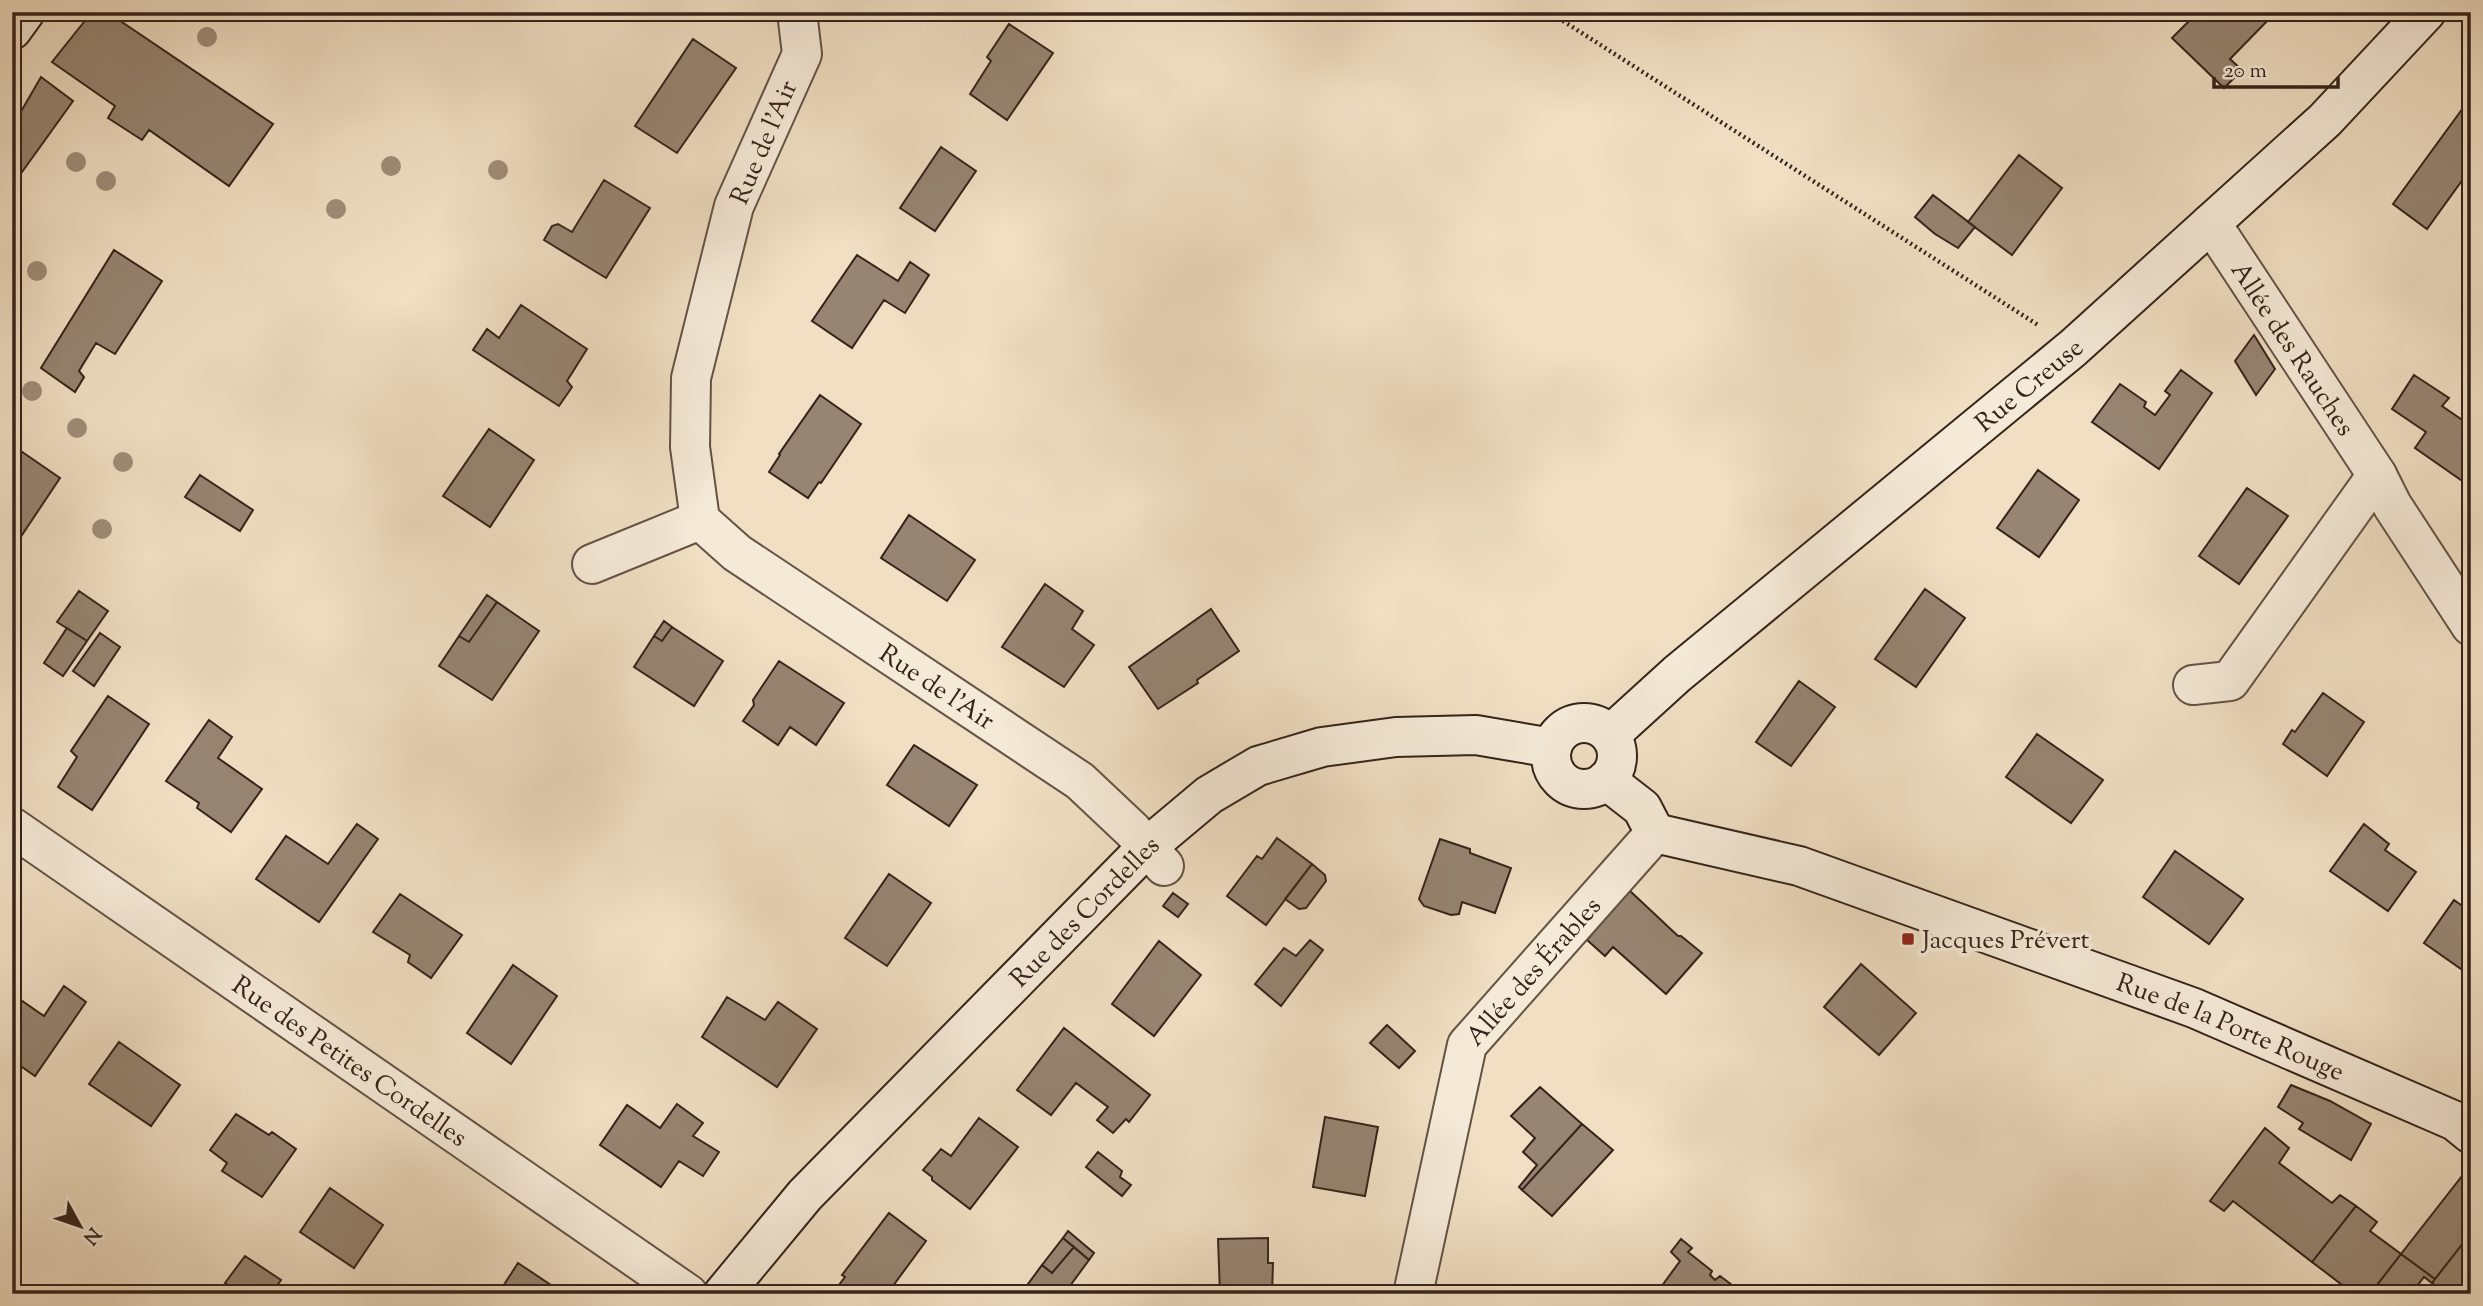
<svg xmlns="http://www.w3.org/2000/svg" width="2483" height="1306" font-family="'Sorts Mill Goudy',serif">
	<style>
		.building { fill: #968572; stroke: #35231a; stroke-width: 2 }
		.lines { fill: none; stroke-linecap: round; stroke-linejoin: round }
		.street-casing { stroke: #645244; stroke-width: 42 }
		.secondary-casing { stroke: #35231a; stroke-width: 42 }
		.path { stroke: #35231a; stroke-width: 4.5; stroke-dasharray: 2 3.5; stroke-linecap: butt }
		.street { stroke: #f5ead8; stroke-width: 38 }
		.secondary { stroke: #f5ead8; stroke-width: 38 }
		.tree { fill: #9f8d79 }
		.poi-dot { fill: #8f2418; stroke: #f5ead8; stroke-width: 2.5 }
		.labels { text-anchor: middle; stroke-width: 7; stroke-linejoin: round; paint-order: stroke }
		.street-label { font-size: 26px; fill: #35231a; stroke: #f5ead8 }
		.poi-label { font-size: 26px; fill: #35231a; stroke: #f5ead8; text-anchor: start }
	</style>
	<rect width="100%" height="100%" fill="#f0dfc3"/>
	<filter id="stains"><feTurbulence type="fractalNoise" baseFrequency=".00286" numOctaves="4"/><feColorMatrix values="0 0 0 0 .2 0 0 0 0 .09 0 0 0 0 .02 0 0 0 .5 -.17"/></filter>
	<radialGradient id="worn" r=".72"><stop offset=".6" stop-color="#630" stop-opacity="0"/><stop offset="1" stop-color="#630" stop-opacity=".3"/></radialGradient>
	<!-- building -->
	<path class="building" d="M92 12H107L273 124 229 186 149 130 142 140 108 118 115 106 52 62Z
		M2198 12H2276L2230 59 2242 70 2224 88 2172 38Z
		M1009 24 1053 53 1007 120 970 94 991 61 987 57Z
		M693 39 736 68 677 153 635 126Z
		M41 77 73 101 12 186V127Z
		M2471 97V168L2427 229 2393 204Z
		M941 147 976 171 935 231 900 208Z
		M2019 155 2062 188 2012 255 1968 222Z
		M604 180 650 208 606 278 544 240 552 226 558 224 572 232Z
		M1933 195 1975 227 1958 248 1935 234 1915 217Z
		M114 250 162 281 115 354 96 343 79 371 84 377 75 392 41 368Z
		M857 255 898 281 910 262 929 275 905 313 884 300 852 348 812 321Z
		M521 305 587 349 567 381 572 387 559 406 473 350 487 329 499 338Z
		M2254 335 2275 369 2256 395 2235 361Z
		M2181 370 2212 393 2159 469 2092 422 2120 384 2146 402 2144 407 2155 415 2170 395 2165 391Z
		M2414 375 2449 398 2442 406 2471 426V487L2415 448 2426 432 2392 409Z
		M820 395 861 424 821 483 819 482 808 498 769 472 780 455 779 454Z
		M489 429 534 460 490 527 443 496Z
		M15 447 60 478 20 538 12 532V451Z
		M2038 470 2079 500 2039 557 1997 528Z
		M200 475 253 510 240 531 185 497Z
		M2247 488 2288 516 2239 584 2199 556Z
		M909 515 975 560 947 601 881 558Z
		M1045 584 1083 611 1072 629 1094 645 1064 687 1002 647Z
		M1925 589 1965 618 1916 687 1875 659Z
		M79 591 108 611 87 641 57 622Z
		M487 595 497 602 469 642 459 636Z
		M497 602 539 631 492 700 439 666 459 636 469 642Z
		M1211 609 1239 651 1197 680 1198 683 1158 709 1129 667Z
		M664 621 672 627 662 641 654 636Z
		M672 627 723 661 694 706 634 667 654 636 662 641Z
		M67 628 87 641 63 676 44 663Z
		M100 633 120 647 94 686 73 671Z
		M779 661 844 703 816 745 790 727 778 745 743 721 754 705 753 700Z
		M1799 681 1835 707 1791 766 1756 742Z
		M2323 693 2364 722 2327 776 2283 744 2292 730 2295 732Z
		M108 696 149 724 92 810 58 787 77 757 71 751Z
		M209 720 232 737 218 758 262 789 231 832 197 808 199 803 166 781Z
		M2037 734 2103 780 2071 823 2006 777Z
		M914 745 977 785 949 826 887 785Z
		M357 824 378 839 319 922 256 879 286 836 328 864Z
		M2364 824 2389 844 2385 850 2416 872 2388 911 2330 871Z
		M1277 838 1312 864 1266 925 1227 896 1257 856 1262 859Z
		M1440 839 1470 849V853L1511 868 1495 913 1462 902 1459 914 1451 915 1424 906 1419 899Z
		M2175 851 2243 899 2209 944 2143 897Z
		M1312 864 1325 875 1326 881 1306 908 1299 909 1285 899Z
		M889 874 931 903 887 966 845 938Z
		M1629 890 1678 936H1681L1702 953 1666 994 1613 947 1605 956 1587 940Z
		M1173 893 1188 904 1178 917 1163 906Z
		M400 894 462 935 431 978 408 962 410 955 373 932Z
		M2454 900 2471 912V976L2424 943Z
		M1310 940 1323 950 1281 1006 1255 984 1284 948 1296 956Z
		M1159 941 1201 975 1154 1036 1112 1004Z
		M1861 964 1916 1013 1879 1055 1824 1007Z
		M513 965 557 996 511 1064 467 1033Z
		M64 986 86 1002 35 1076 12 1060V994L44 1016Z
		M727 997 765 1020 778 1002 817 1029 777 1087 702 1037Z
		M1387 1025 1415 1051 1399 1068 1370 1043Z
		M1064 1028 1150 1095 1129 1122 1126 1119 1113 1133 1097 1120 1108 1107 1076 1083 1051 1115 1017 1090Z
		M119 1042 180 1085 151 1126 89 1084Z
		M2291 1085 2330 1101 2371 1124 2351 1160 2299 1129 2303 1123 2278 1107Z
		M1540 1087 1582 1124 1522 1190 1519 1187 1537 1165 1523 1152 1535 1138 1511 1116Z
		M677 1104 703 1123 693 1136 719 1152 703 1176 679 1161 661 1187 600 1145 627 1105 660 1128Z
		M236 1114 269 1135 272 1132 296 1149 262 1197 222 1171 227 1163 210 1150Z
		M1325 1117 1378 1127 1365 1196 1313 1187Z
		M979 1118 1018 1147 970 1209 932 1180V1177L923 1170 941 1149 951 1156Z
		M1582 1124 1613 1150 1552 1216 1522 1190Z
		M2265 1128 2289 1148 2279 1163 2332 1203 2340 1195 2356 1206 2312 1262 2233 1201 2224 1211 2210 1201Z
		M1098 1152 1122 1171 1120 1177 1131 1185 1122 1196 1086 1167Z
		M2462 1176 2471 1181V1233L2435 1279 2401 1254Z
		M330 1188 383 1225 354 1268 300 1232Z
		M2356 1206 2377 1222 2370 1231 2401 1254 2370 1294H2354L2312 1262Z
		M889 1213 926 1241 887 1294H832L845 1277 842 1275Z
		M1068 1231 1094 1253 1089 1260 1063 1238Z
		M2471 1233V1294H2447L2432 1283Z
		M1063 1238 1074 1247 1052 1273 1042 1265Z
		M1268 1238V1263H1273L1272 1294H1220L1218 1239Z
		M1681 1239 1692 1248 1688 1252 1712 1271 1710 1275 1715 1280 1720 1276 1740 1291 1744 1287 1751 1294H1656L1680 1261 1671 1252Z
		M1074 1247 1089 1260 1064 1294H1041L1028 1284 1042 1265 1052 1273Z
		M2401 1254 2435 1279 2432 1283 2424 1277 2411 1294H2370Z
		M245 1256 281 1280 271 1294H240L225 1283Z
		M518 1263 560 1291 564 1287 574 1294H498Z
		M1028 1284 1041 1294H1020Z"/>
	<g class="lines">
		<!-- street casing -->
		<g class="street-casing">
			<g id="street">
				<path id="s1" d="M797 12 802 54 734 206 691 378 690 447 700 520 737 553 1080 781 1132 830 1164 866"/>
				<path id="s2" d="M2211 223 2377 475 2392 505 2471 626"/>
				<path d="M592 564 700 520"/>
				<path d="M2193 685 2230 681 2377 475"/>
				<path id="s3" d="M12 827 688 1294"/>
				<path id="s4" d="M1413 1294 1467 1045 1655 833"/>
			</g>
		</g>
		<!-- secondary casing -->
		<g class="secondary-casing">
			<g id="secondary">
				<path d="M12 30 25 12"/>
				<circle cx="1584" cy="756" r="33"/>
				<path id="s5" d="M1610 735 1677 674 2073 348 2325 120 2426 12"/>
				<path id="s6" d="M1606 780 1642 808 1655 833 1799 866 2194 1008 2455 1121 2471 1134"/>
				<path id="s7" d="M723 1294 805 1195 1147 847 1209 795 1258 766 1322 747 1396 737 1476 735 1552 748"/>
			</g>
		</g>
		<!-- path -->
		<path class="path" d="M1549 12 2038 325"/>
		<!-- street -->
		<use href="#street" class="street"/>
		<!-- secondary -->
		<use href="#secondary" class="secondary"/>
	</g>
	<!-- trees -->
	<g class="tree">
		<circle cx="207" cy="37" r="10"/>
		<circle cx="76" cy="162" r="10"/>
		<circle cx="391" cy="166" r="10"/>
		<circle cx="498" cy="170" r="10"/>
		<circle cx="106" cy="181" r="10"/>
		<circle cx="336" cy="209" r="10"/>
		<circle cx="37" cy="271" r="10"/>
		<circle cx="32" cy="391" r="10"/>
		<circle cx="77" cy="428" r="10"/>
		<circle cx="123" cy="462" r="10"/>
		<circle cx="102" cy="529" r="10"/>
	</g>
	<!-- markers -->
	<rect class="poi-dot" x="1901" y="932" width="14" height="14" rx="3.5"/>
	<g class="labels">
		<!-- street labels -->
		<g class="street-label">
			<text transform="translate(763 142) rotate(-67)" y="9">Rue de l'Air</text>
			<text dy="9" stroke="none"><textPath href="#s2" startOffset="150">Allée des Rauches</textPath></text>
			<text dy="9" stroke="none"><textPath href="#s5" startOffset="546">Rue Creuse</textPath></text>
			<text dy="9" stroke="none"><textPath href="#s1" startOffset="819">Rue de l'Air</textPath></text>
			<text dy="9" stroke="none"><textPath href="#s7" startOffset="527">Rue des Cordelles</textPath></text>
			<text dy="9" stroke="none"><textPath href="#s4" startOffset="354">Allée des Érables</textPath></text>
			<text dy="9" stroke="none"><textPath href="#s6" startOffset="682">Rue de la Porte Rouge</textPath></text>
			<text dy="9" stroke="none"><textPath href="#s3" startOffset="411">Rue des Petites Cordelles</textPath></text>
		</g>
		<!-- poi labels -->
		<g class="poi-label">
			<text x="1922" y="948">Jacques Prévert</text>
		</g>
	</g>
	<!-- margin -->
	<rect width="2483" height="1306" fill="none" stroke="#f0dfc3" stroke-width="42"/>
	<rect x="14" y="14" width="2455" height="1278" fill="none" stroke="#35231a" stroke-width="3.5"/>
	<rect x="21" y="21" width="2441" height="1264" fill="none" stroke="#35231a" stroke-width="2"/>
	<!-- north arrow -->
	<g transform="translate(80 1226) rotate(130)" stroke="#f5ead8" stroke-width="5" paint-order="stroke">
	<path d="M0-5L12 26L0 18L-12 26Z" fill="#35231a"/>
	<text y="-10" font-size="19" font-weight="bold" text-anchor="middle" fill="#35231a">N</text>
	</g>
	<!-- scale -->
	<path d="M2214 77v10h124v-10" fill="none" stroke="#35231a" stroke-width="3.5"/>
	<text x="2224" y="77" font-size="21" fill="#35231a" stroke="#f5ead8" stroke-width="5" paint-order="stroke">20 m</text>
	<rect width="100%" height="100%" filter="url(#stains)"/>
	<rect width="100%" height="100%" fill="url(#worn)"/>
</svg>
